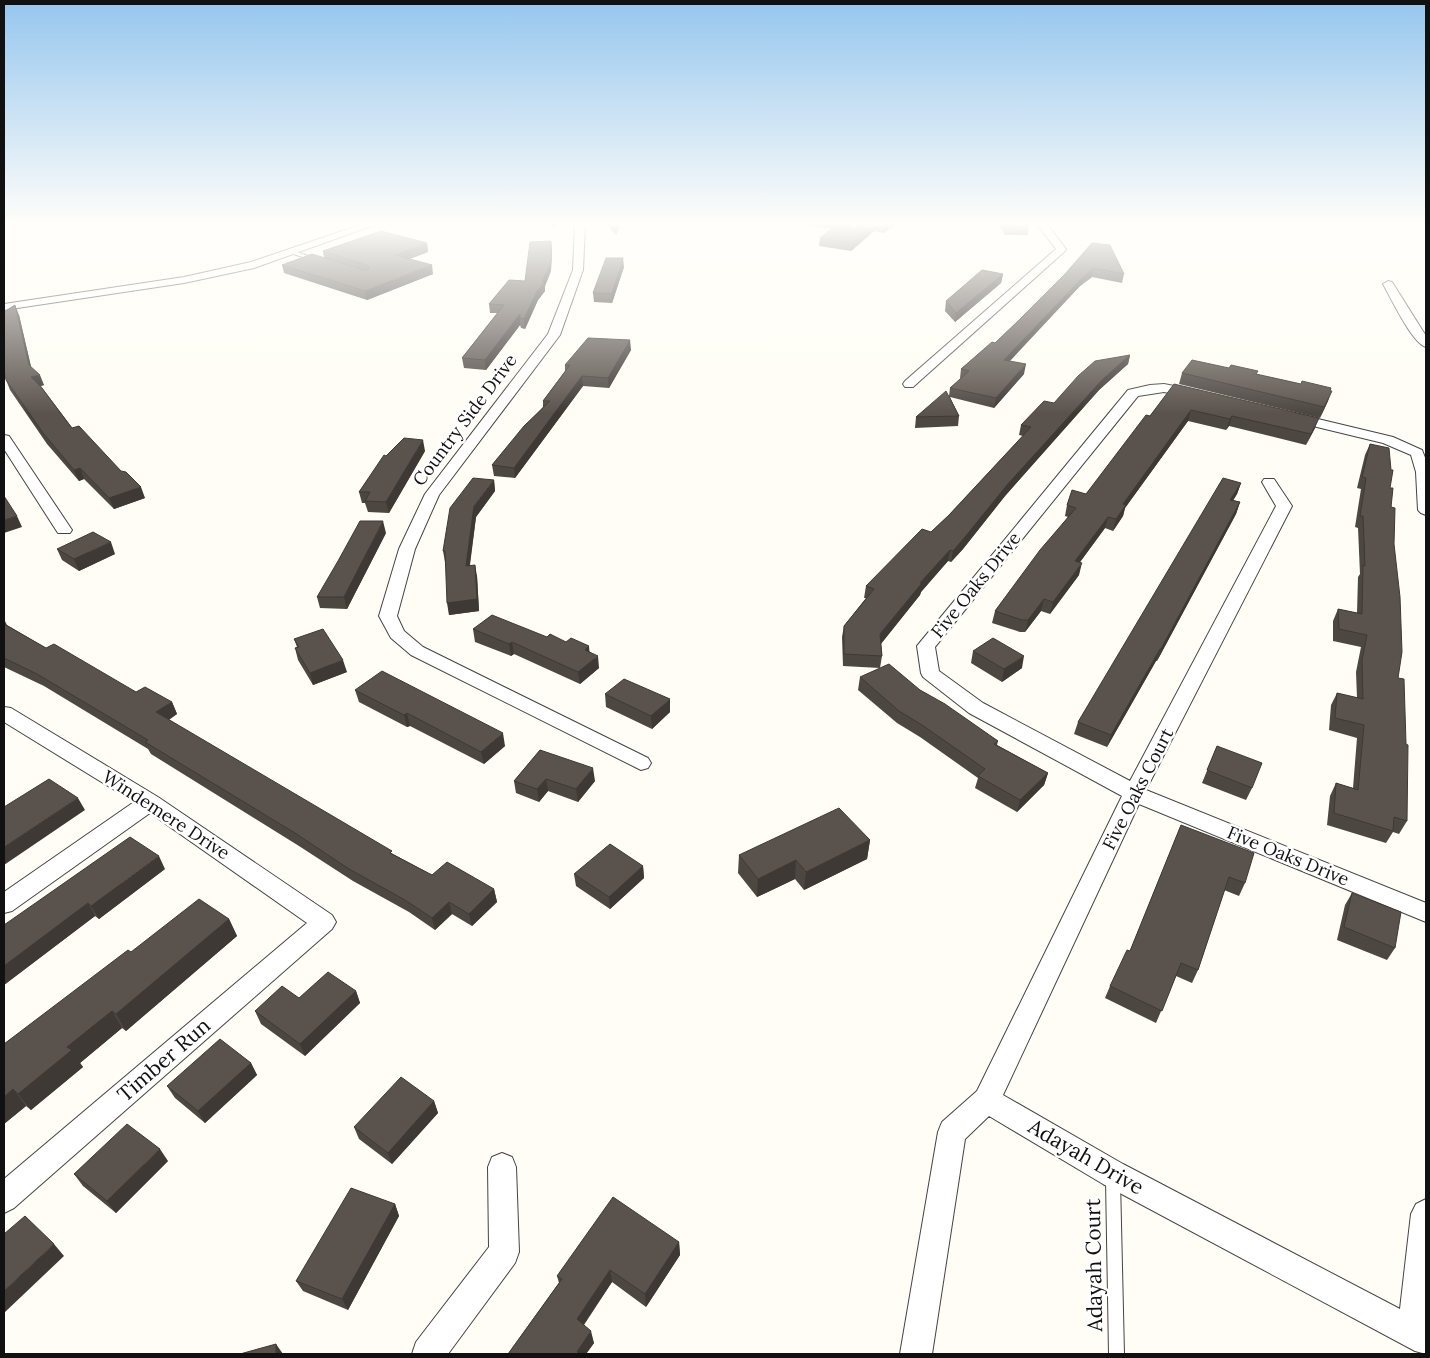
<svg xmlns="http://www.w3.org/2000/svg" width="1430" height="1358" font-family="Lora,serif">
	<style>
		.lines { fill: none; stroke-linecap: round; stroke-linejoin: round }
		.lane-casing { stroke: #444; stroke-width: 2 }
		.street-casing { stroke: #444; stroke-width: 2 }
		.lane { fill: #fff; fill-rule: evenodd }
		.street { fill: #fff; fill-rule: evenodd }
		.wall { fill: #4d4742 }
		.shaded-wall { fill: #3f3936 }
		.building { fill: #5a524d; stroke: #3f3936 }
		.labels { text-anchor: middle; stroke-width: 5; stroke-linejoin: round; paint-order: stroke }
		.street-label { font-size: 18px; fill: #111; stroke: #fff }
		.near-street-label { font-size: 21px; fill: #111; stroke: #fff }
	</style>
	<rect width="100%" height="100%" fill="#fffdf5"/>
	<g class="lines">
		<!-- lane casing -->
		<g class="lane-casing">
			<path id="lane" d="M290 251H294L319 260 315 261 290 253Z
				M1113 1173 1118 1175 1120 1180 1124 1354H1109L1106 1180 1108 1175Z"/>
		</g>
		<!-- street casing -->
		<g class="street-casing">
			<path id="street" d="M363 224H377L254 268 184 283 4 310V304L184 277 251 262Z
				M575 224H585L583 270 560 335 439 495 415 549 397 616 404 631 423 647 648 758 651 763 648 768 641 770 411 655 391 638 379 616 399 549 425 494 548 334 573 270Z
				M854 224H864L854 235H848L846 233Z
				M1037 224H1047L1066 249 1065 251 913 387H905L903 384 905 381 1056 249Z
				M1388 281 1392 282 1426 336V347C1412 343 1391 298 1383 284Z
				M1164 384 1200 391 1201 394 1195 398 1164 392 1138 396 935 647 939 671 983 703 1130 781 1276 506 1262 482 1264 479H1274L1292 506 1146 790 1426 903V922L1139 804 1003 1095 1123 1164 1400 1309 1411 1214 1416 1204 1426 1199V1354L1415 1351 1103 1184 989 1116 965 1139 932 1354H900L938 1132 942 1122 977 1091 1122 796 969 713 923 677 921 673 917 646 1128 390 1150 385Z
				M1293 413 1393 437 1422 450 1426 460V515L1421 513 1418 510 1416 472 1411 455 1383 443 1288 420 1286 417Z
				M4 435 9 436 72 530 70 533H58L56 530 4 449Z
				M4 707 11 708 158 797 332 915 336 922 332 929 14 1208 4 1213V1179L307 923 150 813 12 911 4 913V892L134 802 4 722Z
				M502 1153 512 1157 516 1167 519 1252 515 1263 448 1354H412L416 1342 489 1247 488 1167 492 1157Z"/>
		</g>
		<!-- lane -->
		<use href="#lane" class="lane"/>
		<!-- street -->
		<use href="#street" class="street"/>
	</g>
	<!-- wall -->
	<path class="wall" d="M549 224H556V228Z
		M606 224H621L616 235Z
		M810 224H851L848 228H856L860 224H896L884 233 874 231 851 251 819 246 820 238 831 229 810 226Z
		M999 224H1028L1029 227 1028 235H1005Z
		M551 241 552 250 551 271 545 286V291L538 300 525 329 521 328 520 325 486 370 464 368 462 358 497 313H490L489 304 525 281Z
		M427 243 428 252 409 259 433 274 367 300 284 273 282 265 324 258 323 251Z
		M1092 243 1124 274 1122 283 1092 277 1080 286 1010 361 1024 374 994 408 950 397 959 416 958 426 915 428 916 417 949 396 950 388 961 379 960 378 961 369 995 343 1018 321 1065 274Z
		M624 267 612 303 594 302 593 293Z
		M1003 274 1001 283 955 322 945 311 946 301Z
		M19 315 31 367 44 385 41 386 72 428 145 498 114 509 84 479 79 481 47 444 10 390 6 380Z
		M631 350 609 388 583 386 515 478 494 476 492 465 543 407V401L565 371V365Z
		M1130 355 1128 364 1099 390 1005 496 963 549 951 562 948 561 921 592 920 595 881 644 882 656 880 668 843 666 842 637 844 626 866 598H864L866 586 931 532 949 515 1023 436 1019 435 1021 425Z
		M1229 368 1330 391 1328 401 1320 418 1179 384 1182 373Z
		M1174 384 1315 428 1306 445 1229 426 1226 430 1188 421 1125 508 1123 516 1113 531 1105 528 1080 562 1079 575 1050 614 1041 611 1025 632H1020L992 623 995 611 1068 517 1065 516 1067 505 1086 494 1150 416Z
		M1370 444 1390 488 1394 544 1398 678 1407 821 1399 834 1393 832 1386 843 1327 825 1330 796 1336 783 1353 788 1357 738 1329 730 1331 705 1337 693 1357 698 1356 672 1361 647 1333 641V621L1338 609 1357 613 1358 577 1360 574 1358 528 1355 527 1361 489 1357 488 1365 455Z
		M425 451 389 513 368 512 365 503H362L359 492 386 456Z
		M494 480 495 491 476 517 470 565 477 576 479 611 449 615 446 562H445L443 551Z
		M1241 483 1237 494 1233 500 1240 502 1236 514 1157 661H1156L1107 747 1074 734 1078 722Z
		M386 533 347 609 320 608 317 597Z
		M57 549 115 554 79 571 62 560Z
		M4 619 7 625 46 648 136 692 172 702 177 714 169 720 393 854 432 875 494 889 497 902 472 926 452 914 435 930 409 912 353 881 299 846 151 754 148 749 44 686 4 667Z
		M473 629 547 637 590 652 599 668 580 684 514 654 511 656 475 642Z
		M294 639 347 672 313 685 298 660 295 648 297 647Z
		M973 651 1022 668 1002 682 971 663Z
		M860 677 920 690 998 741 997 745 1048 773 1044 785 1017 812 975 788 978 778 920 737 897 723 858 690Z
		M355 690 505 746 484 764 410 726 407 727 359 702Z
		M605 694 670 712 652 729 606 707Z
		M1217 746 1252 788 1246 800 1202 783Z
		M540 750 595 781 578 802 548 791 539 802 516 793 514 781Z
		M1181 825 1245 883 1239 896 1224 890 1198 970 1192 983 1176 976 1156 1023 1105 998 1110 986 1130 951Z
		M870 840 867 859 804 890 795 879 757 897 738 873 739 855Z
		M643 866 644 878 610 909 576 886 574 874Z
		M165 869 99 919 95 916 4 985V925Z
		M1352 893 1395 948 1387 960 1337 940 1345 905Z
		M229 919 237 936 126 1031 122 1028 80 1063 83 1067 31 1110 26 1106 4 1124V1044L131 952Z
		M356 991 360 1003 305 1056 261 1024 255 1011 299 998Z
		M251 1063 257 1075 205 1123 175 1098 167 1086Z
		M434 1101 438 1113 392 1164 359 1139 354 1127Z
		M168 1161 116 1213 83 1186 74 1174Z
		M395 1204 399 1216 348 1310 303 1291 296 1281Z
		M679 1242 680 1255 646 1307 612 1282 584 1325 594 1343 586 1354H508L559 1283 557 1276Z"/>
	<!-- shaded-wall -->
	<path class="shaded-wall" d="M618 224H621L616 235V229Z
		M845 224H851L845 232Z
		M873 224H875L874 231 851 251 852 243Z
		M885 224H896L884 233Z
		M551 241 552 250 551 271 545 286V291L538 300 525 329 524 319 542 282Z
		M427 243 428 252 397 264 395 255Z
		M623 258 624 267 612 303V294Z
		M432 265 433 274 367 300 365 291Z
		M1093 268 1092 277 1080 286 1002 369 1004 360 1082 278Z
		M1003 274 1001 283 955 322 956 313Z
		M15 305 19 315 33 375 29 365Z
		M520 314V325L486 370 485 360Z
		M630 340 631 350 609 388 608 378Z
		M1130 355 1128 364 1099 390 1005 496 963 549 951 562 953 551 1007 485 1102 380Z
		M1026 364 1024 374 994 408 996 398Z
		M40 375 44 385 36 387 31 377Z
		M582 376 583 386 515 478 514 468Z
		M1332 391 1328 401 1320 418 1324 407Z
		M1191 410 1188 421 1125 508 1123 516 1113 531 1116 519 1123 504Z
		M1232 416 1229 426 1226 430 1230 419Z
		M1319 418 1315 428 1306 445 1311 434Z
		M423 440 425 451 389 513 386 502Z
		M80 468 84 479 79 481 74 470Z
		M494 480 495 491 476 517 468 577 466 566 474 506Z
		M1241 483 1237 494 1227 511 1230 500Z
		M141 487 145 498 114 509 109 498Z
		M1240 502 1236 514 1157 661 1161 649Z
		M17 516 22 527 4 533V520Z
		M1108 517 1105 528 1072 573 1075 561Z
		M383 521 386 533 347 609 344 597Z
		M111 542 115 554 79 571 74 559Z
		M950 550 948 561 921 592 920 595 879 646 880 634 920 583Z
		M1082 563 1079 575 1050 614 1053 602Z
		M475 565 477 576 479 611 449 615 447 603Z
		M1044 599 1041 611 1025 632 1028 620Z
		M512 642 514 654 511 656 509 644Z
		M589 646 590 658 585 650Z
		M1160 649 1156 661 1107 747 1111 735Z
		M598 656 599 668 580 684 578 672Z
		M1024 656 1022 668 1002 682 1004 669Z
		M343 660 347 672 313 685 310 673Z
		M670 699V712L652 729 651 716Z
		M172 702 177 714 161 724 156 712Z
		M407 713 410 726 407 727 404 715Z
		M503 733 505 746 484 764 481 752Z
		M593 768 595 781 578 802 576 789Z
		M1048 773 1044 785 1017 812 1020 800Z
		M546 779 548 791 539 802 537 789Z
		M78 798 85 810 4 865V847Z
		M870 840 867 859 804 890 806 872Z
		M159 856 165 869 99 919 91 906Z
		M796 860 795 879 757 897 758 879Z
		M643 866 644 878 610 909 609 897Z
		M494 889 497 902 472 926 469 914Z
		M449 902 452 914 435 930 432 918Z
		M88 903 95 916 4 985V966Z
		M229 919 237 936 126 1031 116 1014Z
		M356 991 360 1003 305 1056 300 1044Z
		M112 1011 122 1028 80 1063 83 1067 31 1110 18 1094 67 1047Z
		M251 1063 257 1075 205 1123 198 1111Z
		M13 1089 26 1106 4 1124V1097Z
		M434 1101 438 1113 392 1164 388 1153Z
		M160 1149 168 1161 116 1213 107 1201Z
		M395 1204 399 1216 348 1310 342 1299Z
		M679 1242 680 1255 646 1307 645 1294Z
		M54 1244 64 1256 4 1313V1291Z
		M610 1270 612 1282 579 1331 577 1319Z
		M591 1331 594 1343 586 1354H578L577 1352Z
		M276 1344 283 1354H276Z"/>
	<!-- building -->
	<path class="building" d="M611 224H618L616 229Z
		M837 224H845V226L849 228H856L860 224H873L852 243 820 238Z
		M1005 224H1028L1029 227H1006Z
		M381 231 427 243 395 255 432 265 365 291 282 265 312 254 364 270 369 269V266L323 251Z
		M551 241V262L542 282H545L537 291 524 319 520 318V314L485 360 462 358 504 305 489 304 509 280 525 281 530 242Z
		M1092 243 1110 245 1124 274 1093 268 1082 278 1004 360 1026 364 996 398 950 388 969 371 961 369 992 342 995 343 1018 321 1065 274Z
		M606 258H623L612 294 593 293Z
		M982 270 1003 274 956 313 946 301Z
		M15 305 29 365 40 375 31 377 41 387 72 428 79 426 121 471 126 472 141 487 109 498 80 468 74 470 43 433 6 380 4 370V312Z
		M588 338 630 340 608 378 582 376 514 468 492 465 524 426 550 401H543L570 365H565Z
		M1130 355 1102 380 1007 485 965 537 953 551 950 550 920 583H922L880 634 882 656 844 654V626L874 589 866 586 922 529 931 532 949 515 1031 427 1021 425 1044 401 1054 403 1078 376 1095 361Z
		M1192 360 1229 368 1231 365 1258 371 1256 374 1301 384 1302 381 1331 388 1330 391H1332L1324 407 1182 373Z
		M1174 384 1319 418 1311 434 1232 416 1230 419 1191 410 1123 504 1126 505 1116 519 1108 517 1075 561 1082 563 1053 602 1044 599 1028 620H1022L995 611 1040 550 1076 508 1067 505 1072 490 1086 494 1146 415 1150 416Z
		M946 391 959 416 916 417Z
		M404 438 423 440 386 502 365 501 370 492H359L384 455 386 456Z
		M1370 444 1389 448 1391 470H1393L1390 488H1393L1391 507 1395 508 1394 544 1400 597 1402 652 1398 678 1404 679 1406 744 1408 745 1407 821 1394 817 1393 831 1334 813 1336 783 1358 790 1364 725 1335 718 1337 693 1363 699 1362 660 1367 635 1339 629 1338 609 1362 614 1363 565 1365 566 1363 516H1360L1366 478 1362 477Z
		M473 478 494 480 474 506 466 566 475 565 477 599 447 603 445 551H443L450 508Z
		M1223 478 1241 483 1230 500 1240 502 1161 649H1160L1111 735 1078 722Z
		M4 496 17 516 4 520Z
		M360 521H383L344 597H317L338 561Z
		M93 532 111 542 74 559 57 549Z
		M492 615 547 637 550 634 566 642 571 638 589 646 585 650 598 656 578 672 512 642 509 644 473 629Z
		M4 624 46 648 54 644 136 692 145 687 172 702 156 712 392 851 390 853 432 875 447 862 494 889 469 914 449 902 432 918 405 900 349 869 295 833 145 742 148 740 37 674 4 658Z
		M323 629 343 660 310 673 295 648 299 647 294 639Z
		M993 638 1024 656 1004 669 973 651Z
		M889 664 920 690 945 704 998 741 994 744 1048 773 1020 800 978 776 985 769 922 725 899 711 860 677Z
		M382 671 503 733 481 752 407 713 404 715 355 690Z
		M624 679 670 699 651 716 605 694Z
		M1217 746 1262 763 1252 788 1207 770Z
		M540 750 593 768 576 789 546 779 537 789 514 781Z
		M49 779 78 798 4 847V807Z
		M839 808 870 840 806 872 796 860 758 879 739 855Z
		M1181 825 1254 853 1245 883 1229 877 1198 970 1181 963 1162 1011 1110 986 1127 950 1130 951Z
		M130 837 159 856 91 906 88 903 4 966V925Z
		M610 844 643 866 609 897 574 874Z
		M1352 893 1401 912 1395 948 1344 927Z
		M199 899 229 919 116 1014 112 1011 67 1047 72 1050 18 1094 13 1089 4 1097V1044L128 950 131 952Z
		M328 972 356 991 300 1044 255 1011 282 986 299 998Z
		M220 1039 251 1063 198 1111 167 1086Z
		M401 1077 434 1101 388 1153 354 1127Z
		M127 1124 160 1149 107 1201 74 1174Z
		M351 1188 395 1204 342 1299 296 1281Z
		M613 1197 679 1242 645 1294 610 1270 577 1319 591 1331 577 1352 580 1354H508L562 1279 557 1276Z
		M25 1216 54 1244 4 1291V1234Z
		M276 1344V1354H240Z"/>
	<!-- sky -->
	<linearGradient id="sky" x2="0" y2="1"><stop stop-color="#95c6ee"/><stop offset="0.54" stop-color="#fffefa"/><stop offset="1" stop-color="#fffefa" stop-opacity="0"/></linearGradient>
	<rect width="1430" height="414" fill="url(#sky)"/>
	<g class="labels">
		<!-- street labels -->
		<g class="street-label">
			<text transform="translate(465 420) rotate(-53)" y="6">Country Side Drive</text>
			<text transform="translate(976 585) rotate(-51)" y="6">Five Oaks Drive</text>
			<text transform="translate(1138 789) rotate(-63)" y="6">Five Oaks Court</text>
			<text transform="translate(166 815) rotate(33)" y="6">Windemere Drive</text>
			<text transform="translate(1288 856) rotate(22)" y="6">Five Oaks Drive</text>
		</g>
		<!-- near-street labels -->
		<g class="near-street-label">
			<text transform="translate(164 1060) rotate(-41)" y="7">Timber Run</text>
			<text transform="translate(1086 1157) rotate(30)" y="7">Adayah Drive</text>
			<text transform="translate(1094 1265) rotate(-91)" y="7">Adayah Court</text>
		</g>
	</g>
	<!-- border -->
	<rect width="1430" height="1358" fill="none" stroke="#111111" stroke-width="10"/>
</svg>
